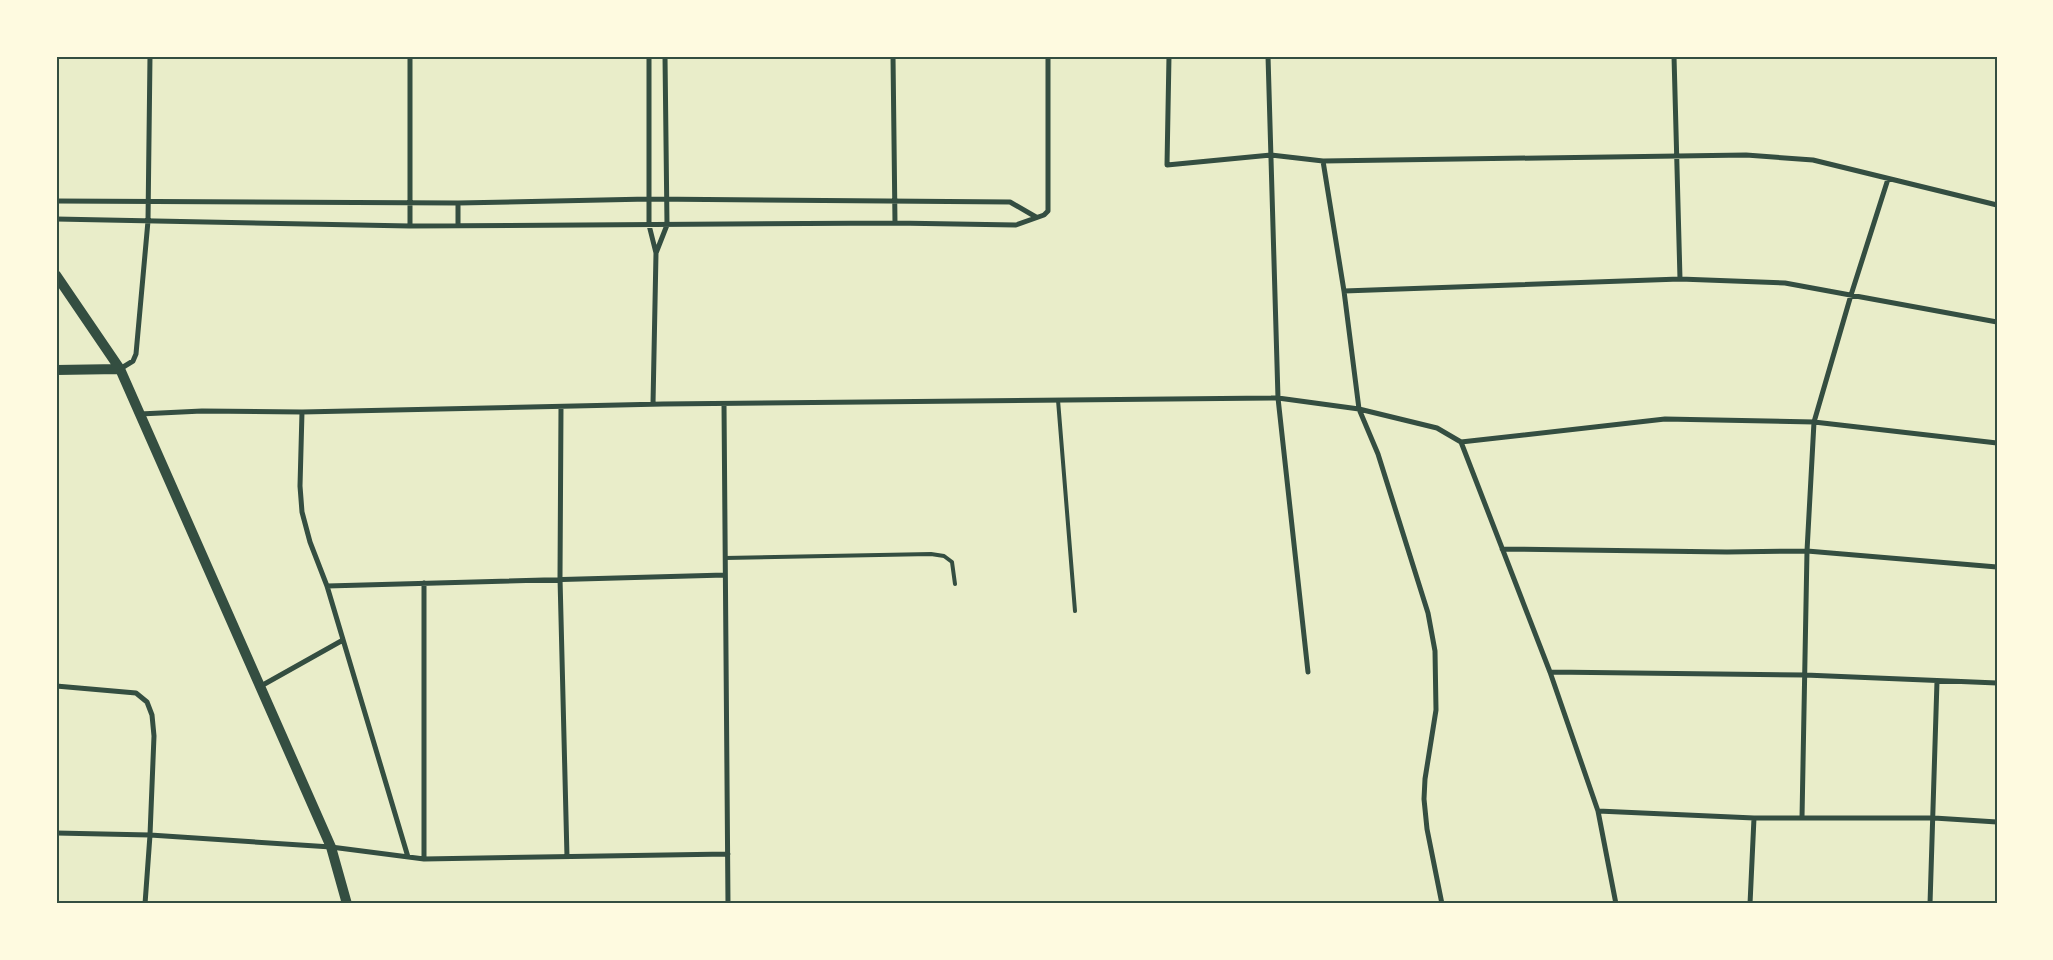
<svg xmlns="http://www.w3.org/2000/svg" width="2053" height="960" font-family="Signika,sans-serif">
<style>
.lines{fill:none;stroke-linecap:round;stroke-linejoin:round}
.service{stroke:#344e41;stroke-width:4}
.minor{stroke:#344e41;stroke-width:5}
.secondary{stroke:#344e41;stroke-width:10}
.neatline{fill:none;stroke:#344e41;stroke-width:2}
</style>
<rect width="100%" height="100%" fill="#e9edc9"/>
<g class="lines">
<path class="service" d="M1058,400l17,211
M725,558l206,-4 13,2 8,6 3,22"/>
<path class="minor" d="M410,56v170
M649,56v169l7,28 -3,151
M893,56l2,167
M1169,56l-2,109 104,-10 52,6 423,-6 67,5 184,45
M1268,56l10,342 30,274
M1674,56l6,223
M1323,161l21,130 15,118 19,45 50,159 7,38 1,59 -11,69 -1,20 3,30 15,75
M56,201l402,2 191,-4 361,3 26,15
M56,219l354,7 485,-3 121,2 28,-10 4,-4v-155
M458,225v-22
M656,253l11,-28 -2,-169
M1344,291l336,-12 105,4 212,39
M120,369l13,-8 3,-7 12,-133 2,-165
M724,404l4,500
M561,407l-1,171 7,279
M302,412l-2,74 2,26 8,30 17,44 81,271
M140,414l62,-3 100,1 361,-8 615,-6 81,11 78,19 24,14 204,-23 149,3 183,21
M1461,442l89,230 48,139 18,93
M1502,549l225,3 80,-1 190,16
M424,583v276
M327,586l398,-11
M1550,672l255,3 192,8
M56,686l80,7 11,9 5,13 2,21 -4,99 -5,69
M261,686l82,-46
M1598,811l156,7h180l63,4
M1802,818l5,-267 7,-129 37,-127 37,-116
M56,833l94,2 181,12 93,12 304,-5
M1750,904l4,-86
M1930,904l7,-223"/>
<path class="secondary" d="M56,275l64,94 211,478 16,57
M56,370l64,-1"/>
</g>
<rect width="2053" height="960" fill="none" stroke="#fefae0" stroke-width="115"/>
<rect x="58" y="58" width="1938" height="844" class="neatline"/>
</svg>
